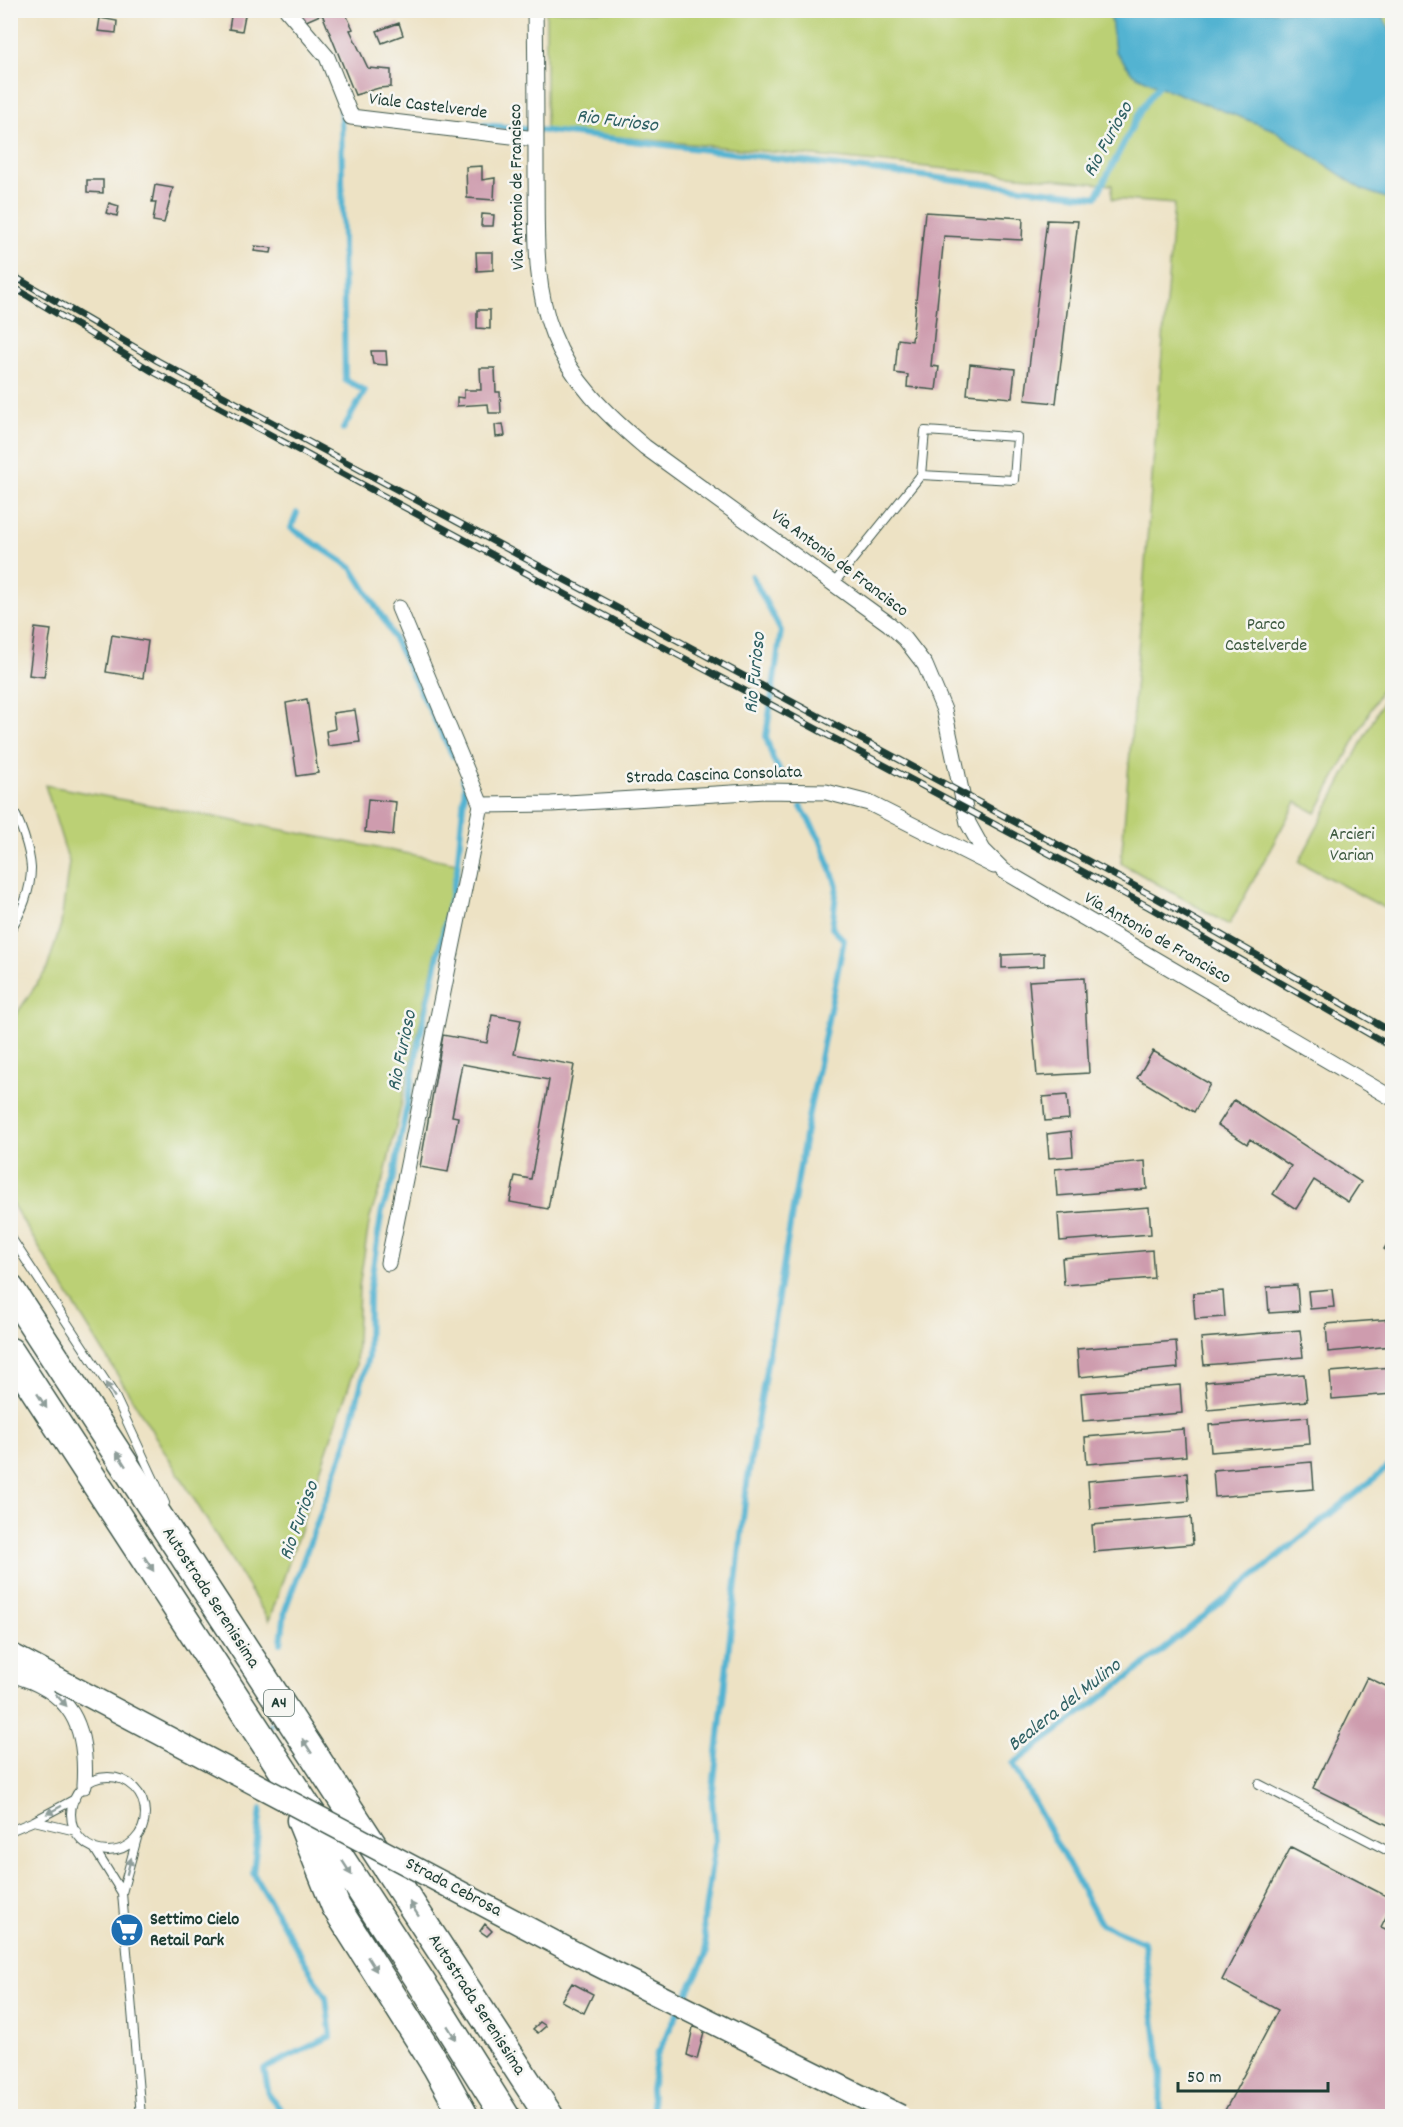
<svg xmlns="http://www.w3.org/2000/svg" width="1403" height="2127" font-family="Dekko,sans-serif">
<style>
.green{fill:#bbd074;stroke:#6d8654;stroke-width:1.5}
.water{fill:#52b3d1;stroke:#387882;stroke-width:1.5}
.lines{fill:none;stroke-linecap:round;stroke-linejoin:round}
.stream{stroke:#52b3d1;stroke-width:6}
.building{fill:#ce9cae}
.service-casing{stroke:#3e564a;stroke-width:10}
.minor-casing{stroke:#3e564a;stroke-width:17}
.secondary-casing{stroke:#3e564a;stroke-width:25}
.motorway-casing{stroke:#3e564a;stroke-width:31}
.service{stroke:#fff;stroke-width:8}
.minor{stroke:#fff;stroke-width:15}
.secondary{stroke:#fff;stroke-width:22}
.motorway{stroke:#fff;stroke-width:28}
.rail-casing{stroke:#1f3d34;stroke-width:7}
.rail{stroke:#f6f6f2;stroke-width:4.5;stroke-dasharray:14;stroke-linecap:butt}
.secondary-bridge-casing{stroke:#3e564a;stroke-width:25;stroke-linecap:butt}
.secondary-bridge{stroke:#fff;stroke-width:22}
.oneway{fill:#8f9e9a}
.labels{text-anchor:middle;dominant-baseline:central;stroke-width:5;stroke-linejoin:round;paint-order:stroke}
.shield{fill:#f6f6f2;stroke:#60746d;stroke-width:1.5}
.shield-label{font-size:16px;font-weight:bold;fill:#1f3d34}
.street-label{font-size:18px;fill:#1f3d34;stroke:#f6f6f2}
.park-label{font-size:18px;fill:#3e5a41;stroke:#f6f6f2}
.poi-label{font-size:18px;font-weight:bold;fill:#1f3d34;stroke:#f6f6f2;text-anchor:start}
.water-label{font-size:20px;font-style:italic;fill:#2e6063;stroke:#f6f6f2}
</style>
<rect width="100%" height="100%" fill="#f6f6f2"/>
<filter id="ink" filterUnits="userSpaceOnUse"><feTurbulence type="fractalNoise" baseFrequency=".0167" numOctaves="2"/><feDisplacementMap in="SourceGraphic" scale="12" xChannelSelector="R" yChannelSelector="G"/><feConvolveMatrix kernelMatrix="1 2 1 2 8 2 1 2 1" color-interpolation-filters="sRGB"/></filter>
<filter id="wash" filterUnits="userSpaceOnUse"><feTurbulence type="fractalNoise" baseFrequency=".008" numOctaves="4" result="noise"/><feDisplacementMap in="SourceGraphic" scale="24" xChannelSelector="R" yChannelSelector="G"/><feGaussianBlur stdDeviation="1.35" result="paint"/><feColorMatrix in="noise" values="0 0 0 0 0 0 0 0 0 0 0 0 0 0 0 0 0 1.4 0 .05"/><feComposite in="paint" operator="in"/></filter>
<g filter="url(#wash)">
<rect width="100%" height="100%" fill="#ede2c4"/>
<path class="green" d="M546,11h846v658l-76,144 -20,-11 -67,123 -108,-62 53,-659 -62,-5v-14l-566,-55z
M1392,684v228l-93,-50z
M45,785l412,78 -72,311 -15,43 -11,70 -3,78 -87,256 -258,-419v-180l36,-53 14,-45 8,-62z"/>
<path class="water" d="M1110,11h266l8,8 8,15v166l-29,-10 -89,-60 -116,-44 -25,-12 -18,-23z"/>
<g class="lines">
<path class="stream" d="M483,125l75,7 538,65 46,-89 16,-22
M343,429l22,-38 -20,-11 -4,-269h6
M297,513l-6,15 61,40 34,55 67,133
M752,576l29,55 -15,106 7,22 10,17
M281,1643l4,-33 61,-166 22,-87 1,-63 13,-84 11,-30 25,-134 39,-176 8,-85 -2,-6
M271,1725v-1
M261,1809l-8,64 73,125 5,38 -67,33 5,26 17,21
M654,2116l-3,-26 6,-35 50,-102 -4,-28 12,-82 -3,-44 35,-316 61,-365 36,-178 -12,-12 5,-42 -17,-47 -19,-32
M1160,2116l1,-44 -17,-130 -43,-18 -88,-160 117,-88 262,-212"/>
</g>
<g id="blocks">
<path class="building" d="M232,10h14l-4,21 -13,-2z
M299,10h45l9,19 -3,1 18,38 23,2v17l-12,1 -24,7 -33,-81 -18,8z
M100,18l17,3 -1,12 -18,-2z
M399,23l4,12 -21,8 -5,-12z
M482,166v14l13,-2 -1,22 -27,-2 -1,-31z
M87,180h16v13l-16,-1z
M155,185l18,3 -9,35 -11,-2 3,-19h-4z
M109,203l10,3 -2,10 -11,-3z
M925,212l98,6 -1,22 -78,-4 -13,130 8,1 -3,23 -29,-3 1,-12 -13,-2 3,-34 14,2z
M482,214l12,1 -1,11h-12z
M1047,220l31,1 -22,182 -31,-3z
M255,246l17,2 -1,5 -17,-2z
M476,252h17v18l-16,1z
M477,310h13v19l-13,-1z
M371,351h15l1,14 -14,-1z
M970,364l45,5 -3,29 -45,-4z
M480,368h15l1,24h4l1,21h-12l-1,-9 -31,2v-9l7,1v-8h17z
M503,424l2,12 -9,1 -1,-12z
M35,628l16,2 -7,47 -15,-2z
M112,635l36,6 -5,37 -37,-6z
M307,699l11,74 -21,3 -11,-73z
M355,710l5,32 -32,4 -2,-15 9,-2 -2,-16z
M368,799l28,3 -3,33 -28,-3z
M1044,953v13l-42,2v-13z
M1084,978l5,95 -52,3 -8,-95z
M492,1015l29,5 -7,34 60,11 -26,144 -38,-7 5,-26 16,3 18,-99 -87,-16 -10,52 6,1 -10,55 -28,-5 23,-132 44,8z
M1153,1051l57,33 -16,28 -57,-34z
M1067,1095l2,24 -24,2 -2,-24z
M1234,1100l127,82 -13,20 -34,-22 -18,29 -23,-15 18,-28 -41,-27 -3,5 -29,-19z
M1071,1131l2,25 -24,2 -2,-24z
M1145,1161l2,28 -90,7 -2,-27z
M1149,1207l2,27 -91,7 -2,-27z
M1392,1236v18l-8,-5z
M1152,1250l2,28 -90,7 -2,-27z
M1297,1285l2,26 -30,2 -2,-26z
M1332,1289l2,18 -24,2 -2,-18z
M1223,1291l2,26 -30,2 -2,-26z
M1392,1319v27l-64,6 -2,-28z
M1300,1330l3,27 -99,8 -3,-27z
M1176,1341l2,27 -99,9 -2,-28z
M1392,1367v27l-60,5 -2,-27z
M1304,1374l3,27 -99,9 -3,-28z
M1180,1385l2,28 -99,8 -2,-28z
M1308,1417l2,27 -99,8 -2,-27z
M1184,1429l2,27 -99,8 -2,-27z
M1312,1462l2,27 -99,8 -2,-27z
M1187,1473l2,28 -99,8 -2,-28z
M1191,1517l2,27 -99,8 -2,-27z
M1367,1677l25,12v138l-79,-39z
M1291,1847l101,52v6l-11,22 11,5v184h-170l56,-106 -56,-30z
M485,1924l7,7 -5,5 -7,-5z
M572,1983l21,11 -9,19 -23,-12z
M540,2022l6,4 -8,7 -5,-4z
M693,2027l12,2 -8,30 -10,-4z"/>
</g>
</g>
<g filter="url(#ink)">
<use href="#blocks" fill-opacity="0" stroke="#3e564a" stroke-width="1.5"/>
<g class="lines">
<g class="service-casing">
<path id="service" d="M834,583l87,-108 4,-44 92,6 -3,43 -93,-5
M10,805c10,14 20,46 21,63 0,21 -9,45 -21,62
M10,1236l104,158 51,109
M71 1814a37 37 0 1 1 74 0a37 37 0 1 1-74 0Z
M1259,1784l133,69
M34,1821l42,10
M10,1831l24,-10 41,-22
M137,1838l-15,55 19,223
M94,1848l28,45"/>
</g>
<g class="minor-casing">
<path id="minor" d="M287,10l40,47 24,60 185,22
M535,10c1,56 1,111 1,166 1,52 -3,108 17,158 18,47 54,81 92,113l244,177 16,15 20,26 19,45 24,113 15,27 21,21 388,227
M481,805l70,-1 214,-13 61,1 43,11 125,63
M388,1263l93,-458 -82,-197
M10,1674c62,16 78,52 74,112"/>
</g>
<g class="secondary-casing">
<path id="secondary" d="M10,1654l49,26"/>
</g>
<g class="motorway-casing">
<path id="motorway" d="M10,1289l539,827
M10,1352l409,627 86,137
M301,1820l35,87 101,160 27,49"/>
</g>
<use href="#service" class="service"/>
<use href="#minor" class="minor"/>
<use href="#secondary" class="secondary"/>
<use href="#motorway" class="motorway"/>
<g class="rail-casing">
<path id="rail" d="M10,274l148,87 995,535 239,136
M10,285l142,86 526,284 471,252 243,140"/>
</g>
<use href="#rail" class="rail"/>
<g class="secondary-bridge-casing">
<path id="secondary-bridge" d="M59,1680l531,281 310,155"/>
</g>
<use href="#secondary-bridge" class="secondary-bridge"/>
</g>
<defs><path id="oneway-solid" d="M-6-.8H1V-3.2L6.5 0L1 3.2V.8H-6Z" transform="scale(1.5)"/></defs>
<g class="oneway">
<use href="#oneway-solid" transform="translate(110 1390) rotate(-122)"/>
<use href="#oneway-solid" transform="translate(42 1401) rotate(57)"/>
<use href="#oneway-solid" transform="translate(121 1459) rotate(-123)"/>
<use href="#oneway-solid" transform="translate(149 1564) rotate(57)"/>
<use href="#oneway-solid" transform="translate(61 1700) rotate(47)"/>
<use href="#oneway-solid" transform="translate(307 1746) rotate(-123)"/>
<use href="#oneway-solid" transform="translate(54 1810) rotate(152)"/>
<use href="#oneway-solid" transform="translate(129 1866) rotate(-75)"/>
<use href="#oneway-solid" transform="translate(347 1868) rotate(57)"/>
<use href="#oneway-solid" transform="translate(414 1909) rotate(-123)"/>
<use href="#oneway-solid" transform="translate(372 1964) rotate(58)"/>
<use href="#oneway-solid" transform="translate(452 2033) rotate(58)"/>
</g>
</g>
<defs>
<g id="supermarket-disc" transform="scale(1.725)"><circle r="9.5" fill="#1f6fb2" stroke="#f6f6f2"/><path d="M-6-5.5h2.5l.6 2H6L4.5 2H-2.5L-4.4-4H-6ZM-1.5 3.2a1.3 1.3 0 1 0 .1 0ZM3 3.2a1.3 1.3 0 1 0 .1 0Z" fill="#fff"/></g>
</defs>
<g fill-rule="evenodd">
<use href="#supermarket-disc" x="127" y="1930"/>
</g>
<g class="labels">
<rect class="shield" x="264" y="1690" width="30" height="26" rx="4.5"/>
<g class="shield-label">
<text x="279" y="1703">A4</text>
</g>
<g class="street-label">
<text transform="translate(428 107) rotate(7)">Viale Castelverde</text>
<text transform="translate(518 187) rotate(-91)">Via Antonio de Francisco</text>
<text transform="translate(839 564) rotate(37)">Via Antonio de Francisco</text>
<text transform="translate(714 776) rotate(-2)">Strada Cascina Consolata</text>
<text transform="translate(1157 939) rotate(30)">Via Antonio de Francisco</text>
<text transform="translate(210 1598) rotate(57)">Autostrada Serenissima</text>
<text transform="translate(453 1888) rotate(28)">Strada Cebrosa</text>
<text transform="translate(476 2005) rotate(57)">Autostrada Serenissima</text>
</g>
<g class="park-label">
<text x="1266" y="625">Parco<tspan x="1266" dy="21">Castelverde</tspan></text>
<text x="1352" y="835">Arcieri<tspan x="1352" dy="21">Varian</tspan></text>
</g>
<g class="poi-label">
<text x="150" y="1920">Settimo Cielo<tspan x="150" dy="21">Retail Park</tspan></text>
</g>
<g class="water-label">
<text transform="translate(617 122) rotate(7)">Rio Furioso</text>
<text transform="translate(1109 140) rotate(-61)">Rio Furioso</text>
<text transform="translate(756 673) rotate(-84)">Rio Furioso</text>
<text transform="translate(403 1051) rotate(-78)">Rio Furioso</text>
<text transform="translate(300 1521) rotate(-70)">Rio Furioso</text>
<text transform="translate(1065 1706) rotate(-38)">Bealera del Mulino</text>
</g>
</g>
<rect width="1403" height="2127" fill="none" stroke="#f6f6f2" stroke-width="36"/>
<path d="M1178 2082v9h150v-9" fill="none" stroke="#1f3d34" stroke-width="3"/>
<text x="1187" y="2082" font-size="18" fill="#1f3d34" stroke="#f6f6f2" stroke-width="4.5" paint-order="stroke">50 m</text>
</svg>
